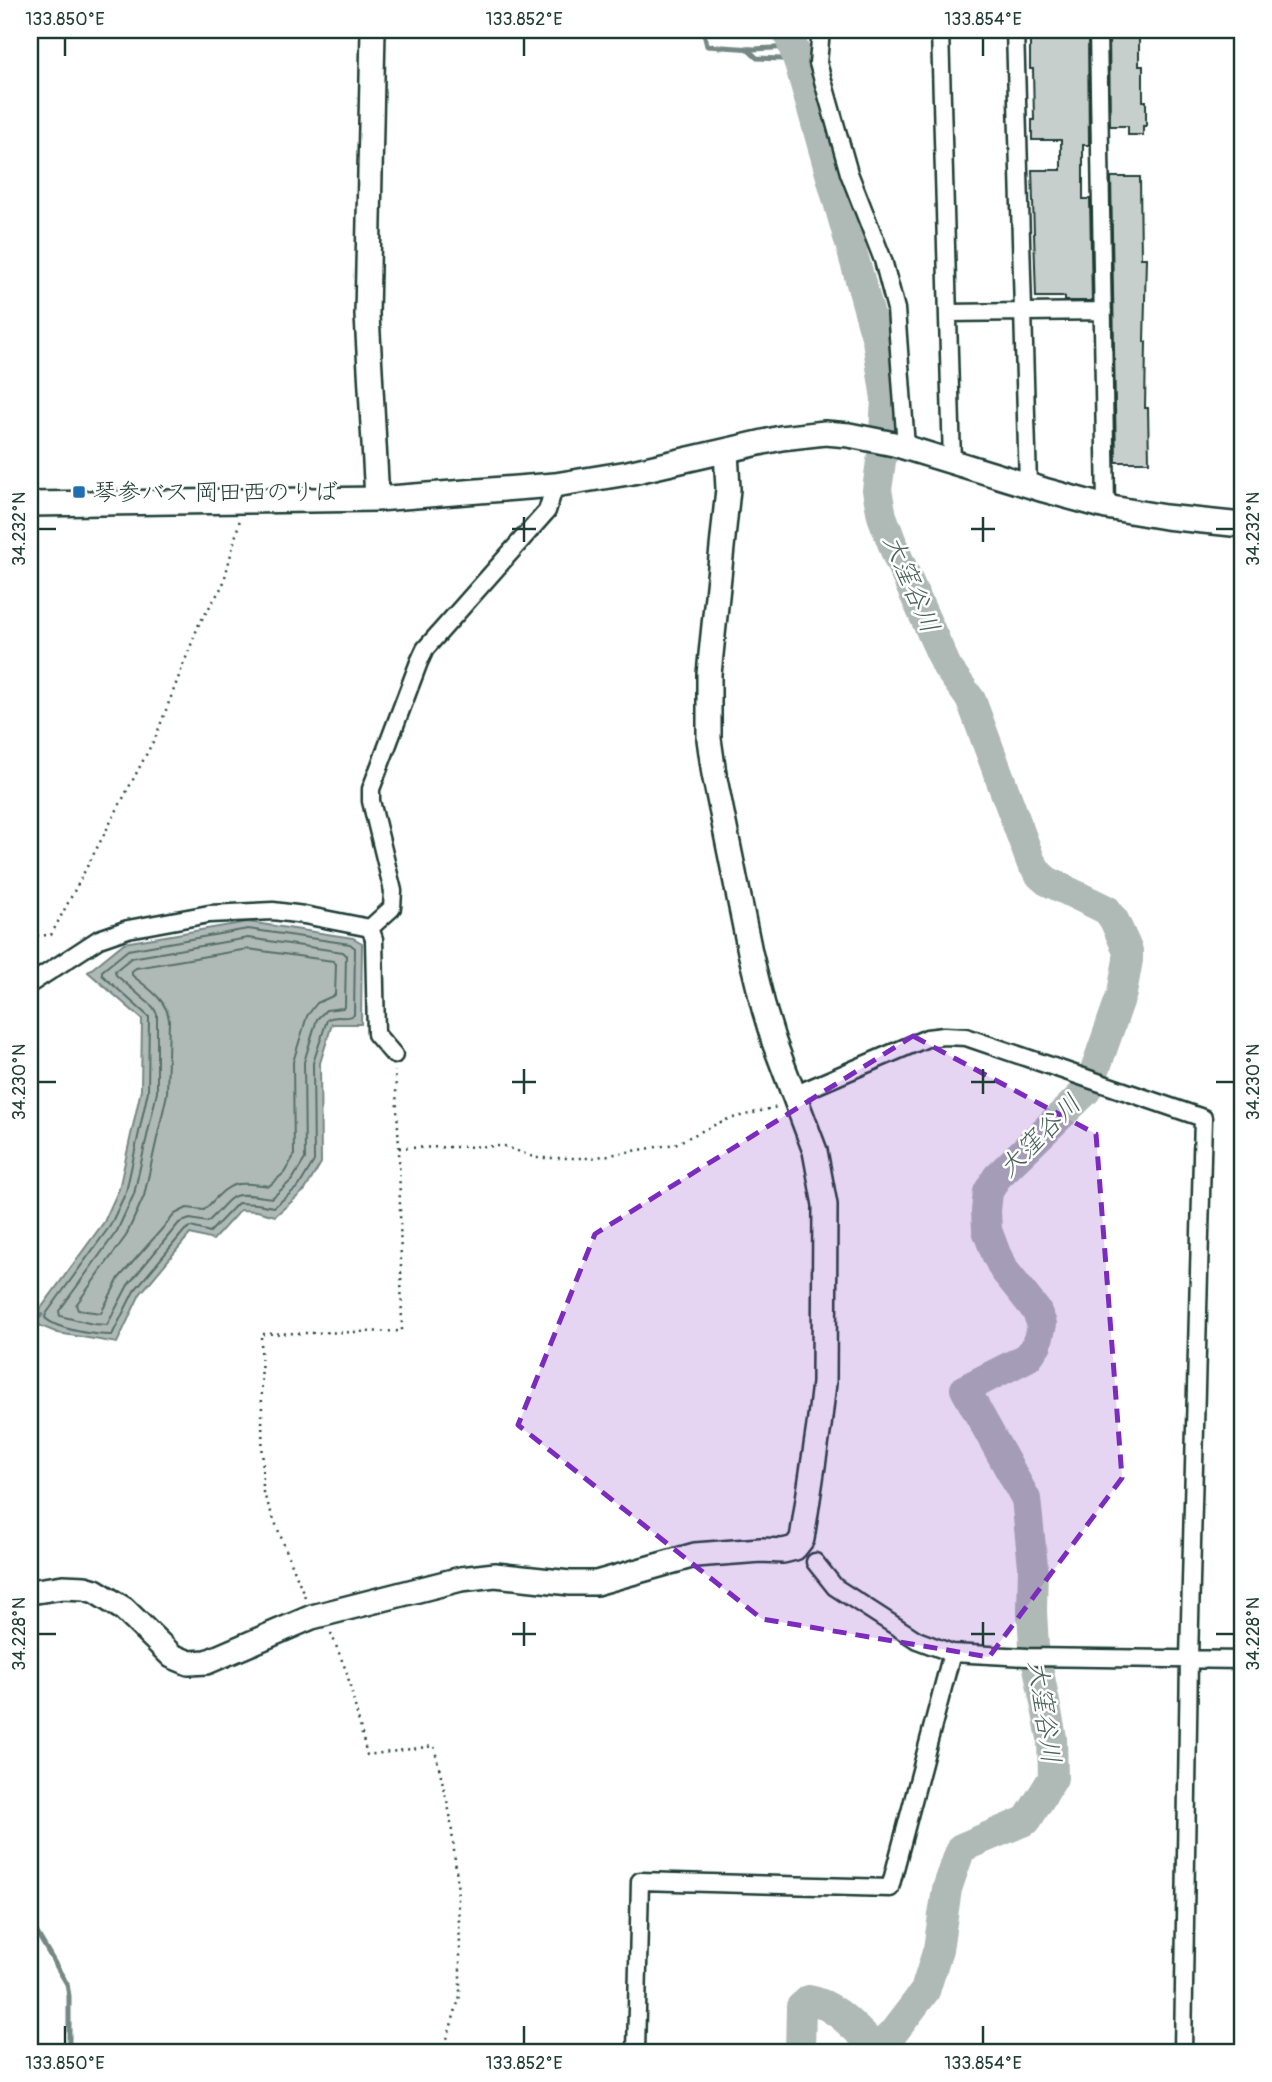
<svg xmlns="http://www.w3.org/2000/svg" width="1272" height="2082" font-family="Pangolin,'Klee One',sans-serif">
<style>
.water{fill:#afbab7;stroke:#758883;stroke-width:2}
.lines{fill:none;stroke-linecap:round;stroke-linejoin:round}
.shore{stroke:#596f68;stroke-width:2}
.stream{stroke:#758883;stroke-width:5}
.river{stroke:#afbab7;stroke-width:30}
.building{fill:#c7cfcc;stroke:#1f3d34;stroke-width:2}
.street-casing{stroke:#1f3d34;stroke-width:21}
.secondary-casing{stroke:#1f3d34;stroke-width:28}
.path{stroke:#1f3d34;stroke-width:2.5;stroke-dasharray:2 5;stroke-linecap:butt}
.street{stroke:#fff;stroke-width:16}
.secondary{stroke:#fff;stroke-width:23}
.marked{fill:#7b2cbf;fill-opacity:0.2;stroke:#7b2cbf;stroke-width:5;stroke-dasharray:14 9;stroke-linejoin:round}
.ticks{fill:none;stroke:#1f3d34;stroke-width:2.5}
.poi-dot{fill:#1f6fb2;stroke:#fff;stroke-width:2.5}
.labels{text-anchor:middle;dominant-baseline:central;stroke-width:5;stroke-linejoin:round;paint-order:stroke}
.poi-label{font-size:24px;fill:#1f3d34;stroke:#fff;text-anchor:start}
.water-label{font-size:26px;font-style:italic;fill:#4a625b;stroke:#fff}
.neatline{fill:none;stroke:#1f3d34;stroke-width:2.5}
.ticks-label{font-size:18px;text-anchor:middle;fill:#1f3d34}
</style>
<rect width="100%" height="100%" fill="#fff"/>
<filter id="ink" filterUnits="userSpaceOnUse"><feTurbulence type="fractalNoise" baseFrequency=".0143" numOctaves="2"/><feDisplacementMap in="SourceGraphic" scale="14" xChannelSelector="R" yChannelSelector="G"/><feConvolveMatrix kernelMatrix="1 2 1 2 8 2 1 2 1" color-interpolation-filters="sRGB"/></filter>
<g filter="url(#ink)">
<path class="water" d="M779,30h26v9h-25z
M248,922l105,16 9,5 -1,81h-29l-12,39 1,100 -16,27 -30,26 -18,-5 -17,-1 -27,30 -23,-6 -50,60 -23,49 -59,-10 -22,-9 3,-13 65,-89 15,-33 22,-99 1,-71 -54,-47 36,-29z"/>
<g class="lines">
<path class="shore" d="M248,929l102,15 5,4 -1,67c-8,5 -19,-1 -27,5l-14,43 1,98 -15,25 -25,21 -17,-3 -19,-1 -28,29 -19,-5 -6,3 -51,61 -22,44c-18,0 -54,-5 -67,-17l1,-4 64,-88 16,-34 22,-101 1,-74 -47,-42v-4l26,-21z
M248,938l95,14 3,3 -1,51 -2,2 -17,2 -9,9 -13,43 1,97 -13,21 -20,18c-44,-6 -34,-7 -64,24l-18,-3 -11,4 -51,62 -21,40 -14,-1 -33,-8 -1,-5 58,-80 17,-37 23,-102v-78l-4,-7 -37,-32 -1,-4 16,-13z
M248,949l85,12 3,3 -1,31 -18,8 -10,13 -14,46 1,94 -10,17 -15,13c-40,-5 -37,-4 -65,24l-17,-2 -12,6 -56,64 -18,35 -23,-3 -2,-5 50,-69 18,-40 23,-102 2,-74c-2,-21 -22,-32 -37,-45v-4l4,-3z"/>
<path class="stream" d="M703,30l4,16 47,3 39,-2
M746,48l11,10 25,1 11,-12
M30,1325l11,-10
M30,1717l2,8 -2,38
M30,1921l37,63 2,12v56"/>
<path class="river" d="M787,30l12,33 78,277 9,59 -3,48 -6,43 5,26 15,40 50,111 24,33 60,162 9,13 7,6 60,29 7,10 14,31v9l-6,33 -27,77 -9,21 -89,86 -9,15 -2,19 1,19 9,24 8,16 32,40 6,14 -5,20 -9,13 -63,32 61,110 7,67 -1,45 2,36 18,91 1,40 -26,42 -66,28 -14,41 -9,60 -13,42 -32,42 -16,16c-19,-17 -41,-45 -68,-49l-8,7 -1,45"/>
</g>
<path class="building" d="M1030,30h58l1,115h-6v54h7l2,102h-27v-4h-29l-4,-127h29v-30h-29v-20h2l-1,-51h-3z
M1109,33h30v33h4v35h3v25h-3v9h-15v-9h-18z
M1111,177h29l1,81h5l-2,84h2l-1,66h3l1,54h-33z"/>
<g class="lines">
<g class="street-casing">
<path id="street" d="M821,30l-3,33 31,110 34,87 13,49 10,138
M940,30l12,432
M1015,30l13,455
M1098,30l8,477
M948,313l155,-2
M370,928l22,-20 1,-17 -22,-90v-12l48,-127 6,-13 122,-138 8,-26
M370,928l4,11 2,95 18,21
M30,984l69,-45 29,-10 81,-15 64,-3 31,4 66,13
M794,1095l133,-57 17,-2 22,1 237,81 -14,541 -6,393
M815,1562l20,25 82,53 35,13 76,4 214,3
M636,2052l4,-171 250,7 62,-235"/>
</g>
<g class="secondary-casing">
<path id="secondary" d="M373,30l-6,285 10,184
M30,504l347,-5 178,-14 73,-12 153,-35 44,-5 24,2 45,9 150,46 62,17 59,10 77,8
M30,1592l33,-5 22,1 10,3 29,18 48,47 17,7 18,-1 105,-45 149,-38 34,-4 75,8h26l99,-28 66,-5 22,1 12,-3 7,-9 17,-113 5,-43 1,-178 -10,-54 -41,-109 -10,-33 -14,-57 -36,-178 -5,-35v-65l19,-185 -2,-38"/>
</g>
<path class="path" d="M30,936l21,-1 105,-199 43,-112 24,-39 17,-66
M399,1148l105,-2 32,12h55l84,-14 50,-24 52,-13
M305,1597l-42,-105 -2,-158 141,-3 -3,-183 -4,-77
M331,1633l16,40 20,82 67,-9 16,68 7,64 3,67v51l-17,56"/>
<use href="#street" class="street"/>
<use href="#secondary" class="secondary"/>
</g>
</g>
<path class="marked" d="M913,1036l183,98 26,344 -133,179 -227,-38 -244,-194 77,-191z"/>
<path class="ticks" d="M65,38v18M524,38v18M983,38v18M524,517v25M983,517v25M38,529h18M512,529h24M971,529h24M1216,529h18M524,1069v25M983,1069v25M38,1082h18M512,1082h24M971,1082h24M1216,1082h18M524,1622v24M983,1622v24M38,1634h18M512,1634h24M971,1634h24M1216,1634h18M65,2026v18M524,2026v18M983,2026v18"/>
<rect class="poi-dot" x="72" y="485" width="14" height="14" rx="3.5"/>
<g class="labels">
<g class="poi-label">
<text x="93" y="492">琴参バス 岡田西のりば</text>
</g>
<g class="water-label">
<text transform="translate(911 584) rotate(67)">大窪谷川</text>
<text transform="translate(1040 1136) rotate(-45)">大窪谷川</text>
<text transform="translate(1044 1712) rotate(82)">大窪谷川</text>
</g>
</g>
<rect width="1272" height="2082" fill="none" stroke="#fff" stroke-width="77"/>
<rect x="38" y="38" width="1196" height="2006" class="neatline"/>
<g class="ticks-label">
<text x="65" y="25">133.850°E</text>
<text x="524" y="25">133.852°E</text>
<text x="983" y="25">133.854°E</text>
<text transform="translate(19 529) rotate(-90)" y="6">34.232°N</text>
<text transform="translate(1253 529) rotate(-90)" y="6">34.232°N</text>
<text transform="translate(19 1082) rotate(-90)" y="6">34.230°N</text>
<text transform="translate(1253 1082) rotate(-90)" y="6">34.230°N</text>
<text transform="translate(19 1634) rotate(-90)" y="6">34.228°N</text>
<text transform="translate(1253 1634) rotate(-90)" y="6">34.228°N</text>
<text x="65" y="2069">133.850°E</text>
<text x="524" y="2069">133.852°E</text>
<text x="983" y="2069">133.854°E</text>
</g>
</svg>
